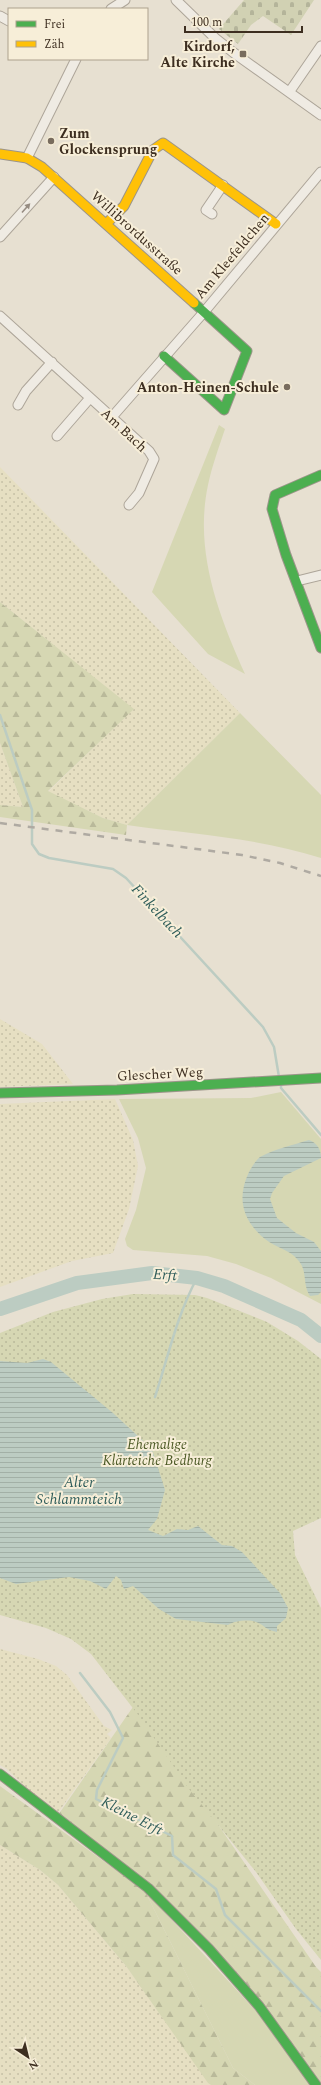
<svg xmlns="http://www.w3.org/2000/svg" width="321" height="2085" font-family="Spectral,serif">
<style>
.farmland{fill:url(#farmland-dots)}
.grass{fill:#d6d7b3}
.forest{fill:url(#forest-firs)}
.cemetery{fill:url(#cemetery-stones)}
.park{fill:url(#park-dots)}
.water{fill:url(#water-rules)}
.lines{fill:none;stroke-linecap:round;stroke-linejoin:round}
.stream{stroke:#bcccc2;stroke-width:2.5}
.river{stroke:#bcccc2;stroke-width:14}
.street-casing{stroke:#ada599;stroke-width:11}
.fast-casing{stroke:#9c958a;stroke-width:11}
.slow-casing{stroke:#9c958a;stroke-width:11}
.street{stroke:#efebe3;stroke-width:9}
.fast{stroke:#4caf50;stroke-width:9}
.slow{stroke:#ffc107;stroke-width:9}
.rail{stroke:#afaaa2;stroke-width:2.5;stroke-dasharray:7 7;stroke-linecap:butt}
.oneway{fill:#968c82}
.poi-dot{fill:#786c5e;stroke:#f7eed8;stroke-width:1.5}
.labels{text-anchor:middle;dominant-baseline:central;stroke-width:4;stroke-linejoin:round;paint-order:stroke}
.poi-label{font-size:14px;font-weight:bold;fill:#3d2e20;stroke:#f7eed8;text-anchor:end}
.street-label{font-size:14px;fill:#3d2e20;stroke:#f7eed8}
.park-label{font-size:14px;font-style:italic;fill:#4d5a26;stroke:#f7eed8}
.water-label{font-size:15px;font-style:italic;fill:#2f5d5a;stroke:#f7eed8}
</style>
<defs>
<pattern id="farmland-dots" width="8" height="8" patternUnits="userSpaceOnUse"><rect width="8" height="8" fill="#e6dfc2"/><path d="M2 2h.1M6 6h.1" fill="none" stroke="#c6c0a6" stroke-width="1.8" stroke-linecap="round"/></pattern>
<pattern id="forest-firs" width="22" height="20" patternUnits="userSpaceOnUse"><rect width="22" height="20" fill="#d6d7b3"/><path d="M5 1l3.5 6h-7zM16 11l3.5 6h-7z" fill="#b9b99a"/></pattern>
<pattern id="cemetery-stones" width="16" height="16" patternUnits="userSpaceOnUse"><rect width="16" height="16" fill="#d1d1b3"/><path d="M2 7V4a2 2 0 0 1 4 0v3zM10 15v-3a2 2 0 0 1 4 0v3z" fill="#b4b49a"/></pattern>
<pattern id="park-dots" width="8" height="8" patternUnits="userSpaceOnUse"><rect width="8" height="8" fill="#d6d7b3"/><path d="M2 2h.1M6 6h.1" fill="none" stroke="#b9b99a" stroke-width="1.8" stroke-linecap="round"/></pattern>
<pattern id="water-rules" width="6" height="5" patternUnits="userSpaceOnUse"><rect width="6" height="5" fill="#bcccc2"/><path d="M0 2.5h6" fill="none" stroke="#a2b0a6"/></pattern>
</defs>
<rect width="100%" height="100%" fill="#e7e0d1"/>
<path class="farmland" d="M0,467l240,246 -113,112 -24,-7 -55,-26 85,-83 -133,-107z
M0,743l23,64 -23,-2z
M0,1019l42,25 31,40 -73,3z
M115,1099l18,41 5,26 -9,43 -16,44 -41,8 -72,26v-183z
M0,1649l38,10 18,7 11,9 37,51 8,4 -5,4 4,4 -56,79 -48,-48 -7,-4z
M0,1845l40,25 18,15 68,81 85,119h-211z"/>
<path class="grass" d="M219,425l6,4c-6,18 -13,37 -17,56 -14,66 10,129 37,189l-37,-20 -56,-62z
M240,713l81,82v63c-62,-20 -130,-24 -194,-33z
M281,1092l40,47v165l-50,-26 -35,-14 -29,-8 -74,-6 -6,-4 -2,-7 11,-29 10,-42 -8,-30 -19,-39 132,-1z
M145,1891l111,120 54,74h-55l-22,-17z"/>
<path class="forest" d="M0,602l134,107 -86,82 55,27 24,7 -1,10 -126,-18v-12l23,2 -23,-64z
M135,1704l181,263 5,5v112l-110,-138 -155,-128z
M0,1786l145,105 88,177 22,17h-44l-3,-2 -82,-117 -68,-81 -18,-15 -40,-25z"/>
<path class="cemetery" d="M244,0h70l-23,35 -28,-19 -12,9 -13,19 -19,-15z"/>
<path class="park" d="M133,1294l62,1 12,3 60,24 31,19 23,18v159l-28,13 2,24 26,53v352l-25,-31 -40,-57 -67,-83 -50,-73 -48,-62 -20,-15 -25,-11 -46,-13v-282l53,-21 49,-13z"/>
<path class="water" d="M309,1140c8,3 12,9 12,18l-37,18 -12,17 -2,6 7,19 19,15 18,9 7,9v41l-3,3 -8,1c-8,-12 -2,-25 -12,-36 -9,-11 -22,-12 -33,-21 -22,-18 -29,-40 -16,-67 3,-5 6,-11 11,-15 14,-8 33,-12 49,-17z
M43,1359l8,3 62,51 39,36 13,41 -8,29 -9,11 15,6 14,-7 11,1 10,-4 24,19 10,1 10,6 38,41 8,15 -2,10 -9,8v6c-12,-2 -12,-7 -21,-10 -8,-3 -22,-1 -28,3l-52,-6 -17,-10 -26,-23 -9,3 -3,-9 -5,-4 -10,13 -16,-8 -21,-4 -53,7 -16,-6v-217l27,2z"/>
<g class="lines">
<path class="stream" d="M0,715l32,95v34l7,10 10,4 64,11 13,9 137,149 11,20 5,30
M281,1084v4l40,47
M155,1397c13,-40 22,-82 42,-119
M80,1673l30,39 13,26 -26,52 -1,9 76,37 1,19 43,34 9,26 96,96"/>
<path class="river" d="M0,1309l77,-26 75,-10 45,5 27,8 77,34 20,16"/>
<g class="street-casing">
<path id="street" d="M176,0l39,38 19,15 87,62
M111,9l14,-9
M0,16l9,5
M290,91l31,-45
M27,158l49,-99
M212,214l-6,-4 17,-25
M0,237l54,-60
M0,316l149,135 5,8 -15,34 -10,12
M18,405l8,-14 26,-29
M112,417l92,-105 117,-140
M57,436l33,-38
M297,581l24,-6"/>
</g>
<g class="fast-casing">
<path id="fast" d="M164,356l60,54 23,-59 -53,-48
M321,475l-46,20 -3,14 14,46 35,93
M0,1093l117,-3 204,-12
M0,1774l148,114 61,61 50,57 57,79"/>
</g>
<g class="slow-casing">
<path id="slow" d="M0,154l27,4 15,9 152,136
M106,224l18,-18 29,-56 10,-7 113,81"/>
</g>
<use href="#street" class="street"/>
<use href="#fast" class="fast"/>
<use href="#slow" class="slow"/>
<path class="rail" d="M0,823l242,32 38,8 41,13"/>
</g>
<defs><path id="oneway-solid" d="M-6-.8H1V-3.2L6.5 0L1 3.2V.8H-6Z"/></defs>
<use class="oneway" href="#oneway-solid" transform="translate(26 208) rotate(-48)"/>
<g class="poi-dot">
<rect x="239" y="50" width="8" height="8" rx="2"/>
<circle cx="51" cy="141" r="4"/>
<circle cx="287" cy="387" r="4"/>
</g>
<g class="labels">
<g class="poi-label">
<text x="235" y="46">Kirdorf,<tspan x="235" dy="16">Alte Kirche</tspan></text>
<text x="59" y="133" text-anchor="start">Zum<tspan x="59" dy="16">Glockensprung</tspan></text>
<text x="279" y="387">Anton-Heinen-Schule</text>
</g>
<g class="street-label">
<text transform="translate(137 233) rotate(42)">Willibrordusstraße</text>
<text transform="translate(232 256) rotate(-50)">Am Kleefeldchen</text>
<text transform="translate(124 430) rotate(43)">Am Bach</text>
<text transform="translate(160 1074) rotate(-3)">Glescher Weg</text>
</g>
<g class="park-label">
<text x="157" y="1444">Ehemalige<tspan x="157" dy="16">Klärteiche Bedburg</tspan></text>
</g>
<g class="water-label">
<text transform="translate(157 911) rotate(47)">Finkelbach</text>
<text transform="translate(165 1275) rotate(3)">Erft</text>
<text x="79" y="1482">Alter<tspan x="79" dy="17">Schlammteich</tspan></text>
<text transform="translate(132 1816) rotate(27)">Kleine Erft</text>
</g>
</g>
<rect x="8" y="8" width="140" height="52" fill="#f7eed8" stroke="#ada18e"/>
<rect x="16" y="21" width="20" height="6" fill="#4caf50" stroke="#ada18e"/>
<text x="44" y="28" font-size="12" fill="#3d2e20">Frei</text>
<rect x="16" y="41" width="20" height="6" fill="#ffc107" stroke="#ada18e"/>
<text x="44" y="48" font-size="12" fill="#3d2e20">Zäh</text>
<g transform="translate(28 2057) rotate(145)" stroke="#f7eed8" stroke-width="3" paint-order="stroke">
<path d="M0-3L7 15L0 10L-7 15Z" fill="#3d2e20"/>
<text y="-6" font-size="11" font-weight="bold" text-anchor="middle" fill="#3d2e20">N</text>
</g>
<path d="M185 26v6h117v-6" fill="none" stroke="#3d2e20" stroke-width="2"/>
<text x="191" y="26" font-size="12" fill="#3d2e20" stroke="#f7eed8" stroke-width="3" paint-order="stroke">100 m</text>
</svg>
